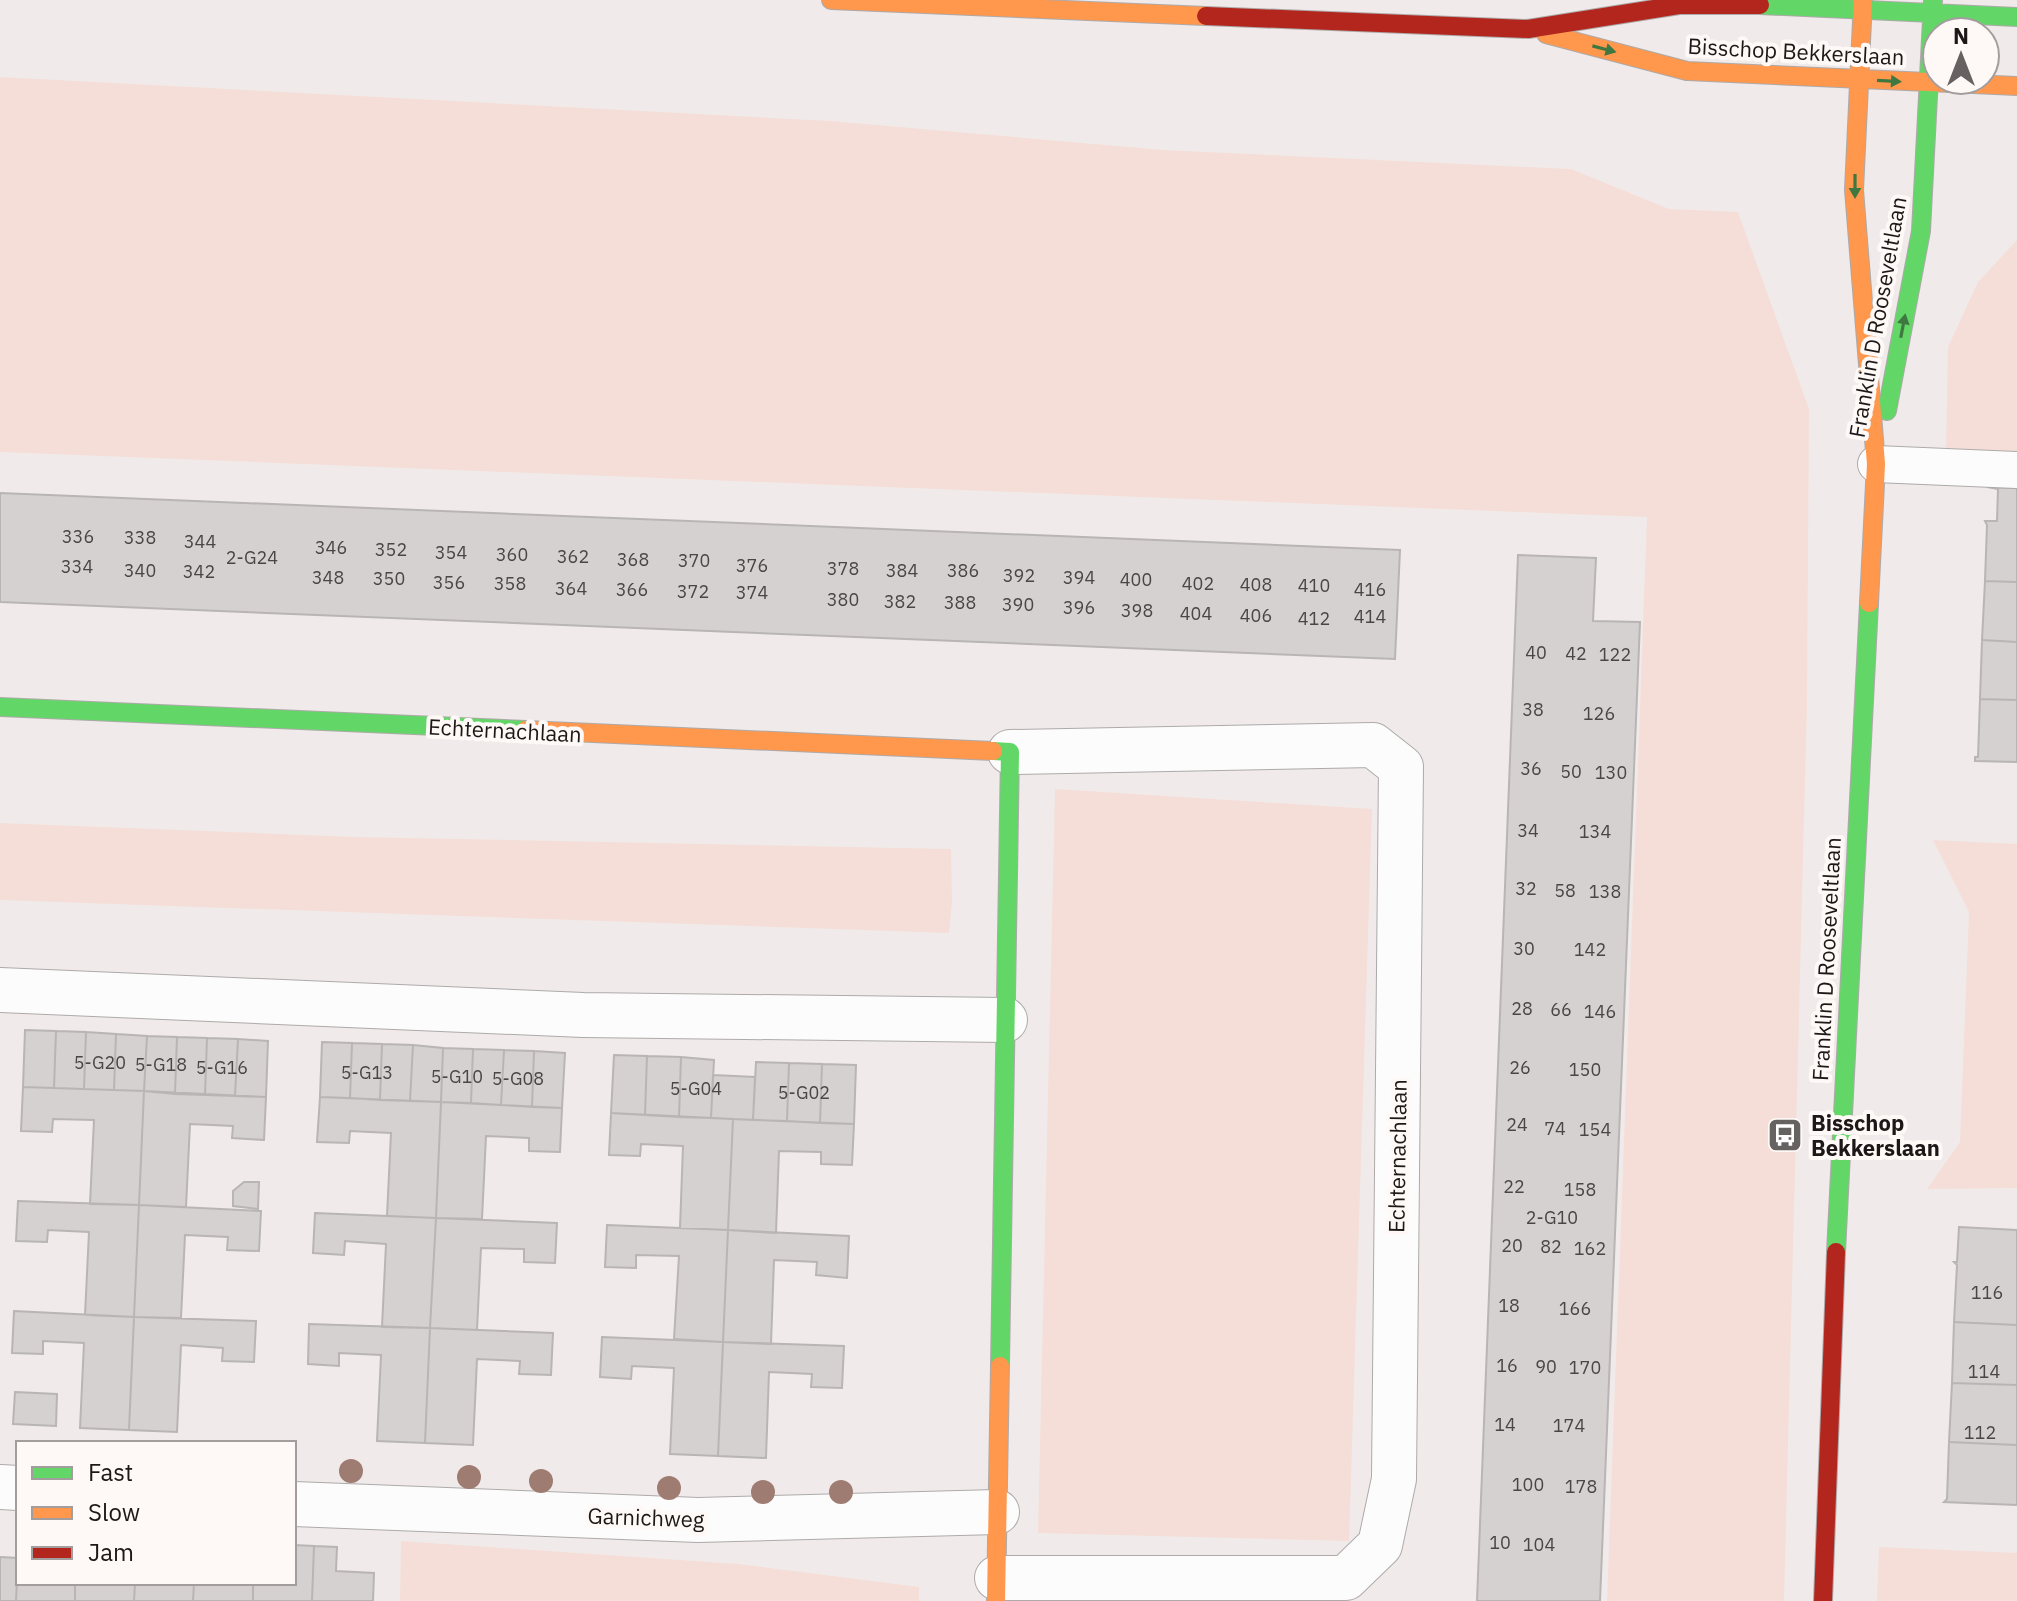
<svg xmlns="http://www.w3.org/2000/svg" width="2017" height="1601" font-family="'IBM Plex Sans',sans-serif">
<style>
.green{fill:#f5ded7}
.building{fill:#d5d1d0;stroke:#b8b5b4;stroke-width:2}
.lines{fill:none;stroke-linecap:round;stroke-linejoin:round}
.lane-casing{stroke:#adaaa9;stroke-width:38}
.street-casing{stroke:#adaaa9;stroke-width:46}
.fast-casing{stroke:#adaaa9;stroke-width:20}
.slow-casing{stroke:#adaaa9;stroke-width:20}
.jam-casing{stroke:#adaaa9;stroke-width:20}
.lane{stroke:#fdfcfc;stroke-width:36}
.street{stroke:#fdfcfc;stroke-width:44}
.fast{stroke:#63d668;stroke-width:18}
.slow{stroke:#ff974d;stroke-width:18}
.jam{stroke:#b3261e;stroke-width:18}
.tree{fill:#9e7c72}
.oneway{fill:#3f7740}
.labels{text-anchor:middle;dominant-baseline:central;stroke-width:8;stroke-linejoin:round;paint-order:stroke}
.number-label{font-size:18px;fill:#4a4645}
.street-label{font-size:22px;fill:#1b1817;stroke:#fef8f6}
.poi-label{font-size:22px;font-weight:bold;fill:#1b1817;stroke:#fef8f6;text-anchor:start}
</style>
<rect width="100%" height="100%" fill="#f0ebea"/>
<path class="green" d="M0,77l830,44 333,29 408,19 98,40 69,3 71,197 -2,293 -23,899h-177l40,-1084 -1647,-65z
M2017,240v212l-71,-4 2,-101 30,-65z
M1055,789l317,20 -23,732 -311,-8z
M0,823l355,14 596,12 1,52 -3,32 -949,-33z
M1933,840l84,4v344l-90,1 33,-47 9,-230z
M401,1541l337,23 181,23v14h-519z
M1879,1547l138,6v48h-140z"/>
<path class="building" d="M1987,487l30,1v94l-32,-1 2,-56 -2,-4h12l1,-32z
M0,493l1400,57 -5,109 -1395,-57z
M1518,555l78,3 -3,63 47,1 -40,979h-123z
M1985,581l32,1v60l-35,-2z
M1982,640l35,2v58l-37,-1z
M1980,699l37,1v62l-42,-1v-4h3z
M25,1030l31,1 -2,57 -31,-1z
M56,1031l30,1 -2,57 -30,-1z
M86,1032l30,2 -2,56 -30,-1z
M116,1034l31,2 -3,55 -30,-1z
M147,1036l30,1 -2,57 -31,-3z
M177,1037l30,1 -2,57 -30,-1z
M207,1038l31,1 -3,57 -30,-1z
M238,1039l30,2 -2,56 -31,-1z
M322,1042l30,1 -2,55 -30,-1z
M352,1043l30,1 -2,56 -30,-2z
M382,1044l31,1 -3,56 -30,-1z
M413,1045l30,3 -2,54 -31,-1z
M443,1048l30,1 -2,54 -30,-1z
M473,1049l31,1 -3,55 -30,-2z
M504,1050l30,1 -2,56 -31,-2z
M534,1051l31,2 -3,55 -30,-1z
M614,1055l33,1 -2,59 -34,-2z
M647,1056l34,1 -2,60 -34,-2z
M681,1057l33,3 -3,58 -32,-1z
M756,1062l33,1 -2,58 -34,-1z
M789,1063l33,1 -2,59 -33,-2z
M822,1064l34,1 -2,59 -34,-1z
M713,1075l42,2 -2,43 -42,-2z
M23,1087l121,4 -5,114 -49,-1 4,-84 -41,-1 -1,13 -31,-1z
M144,1091l122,6 -2,43 -32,-2 1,-12 -43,-2 -4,83 -47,-2z
M320,1097l121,5 -5,116 -49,-2 4,-83 -41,-2 -1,12 -32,-1z
M441,1102l121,6 -2,44 -31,-1v-13l-43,-2 -4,83 -46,-1z
M611,1113l122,6 -5,111 -48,-2 3,-82 -42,-2 -1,12 -31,-1z
M733,1119l121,5 -2,41 -31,-1v-12l-42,-1 -3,82 -48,-3z
M244,1182h15l-1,27 -25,-3v-15z
M18,1201l121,4 -5,112 -49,-2 4,-83 -41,-2 -1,12 -31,-1z
M139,1205l122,6 -2,40 -32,-1 1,-13 -43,-2 -4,83 -47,-1z
M315,1213l121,5 -6,110 -48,-1 4,-83 -41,-3 -1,14 -31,-2z
M436,1218l121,5 -2,40 -31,-1v-13l-43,-1 -4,82 -47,-2z
M607,1225l121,5 -5,112 -49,-3 5,-83 -43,-1v13l-31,-1z
M1959,1227l58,3v95l-63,-3 3,-57 -3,-3h3z
M728,1230l121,6 -2,42 -31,-3 1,-13 -43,-2 -3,84 -48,-2z
M14,1311l120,6 -5,113 -49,-2 4,-85 -41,-2v13l-31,-1z
M134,1317l122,4 -2,41 -32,-1 1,-13 -42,-3 -4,87 -48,-2z
M1954,1322l63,3v60l-65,-2z
M309,1324l121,4 -5,115 -48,-2 4,-86 -42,-2v13l-31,-2z
M430,1328l123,5 -2,42 -32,-1 1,-13 -43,-2 -4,86 -48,-2z
M602,1337l121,5 -5,114 -48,-2 4,-86 -42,-2 -1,13 -31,-2z
M723,1342l121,4 -2,42 -31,-1 1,-13 -43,-2 -3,86 -48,-2z
M1952,1383l65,2v60l-68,-3z
M15,1392l42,2 -1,32 -43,-2z
M1949,1442l68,3v60l-73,-3 3,-3z
M294,1545l20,1 -2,55h-59v-18h41z
M314,1546l23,1 -1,24 38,2 -1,28h-61z
M0,1557l18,1 -2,43h-16z
M18,1558v25h57v18h-59z
M75,1583h60l-1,18h-59z
M135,1583h59l-1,18h-59z
M194,1583h59v18h-60z"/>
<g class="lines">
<g class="lane-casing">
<path id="lane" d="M1876,464l141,6"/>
</g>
<g class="street-casing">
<path id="street" d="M0,990l583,25 422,5
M0,1487l18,1
M294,1504l404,16 299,-8
M997,1578h349l34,-33 14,-66 7,-712 -28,-22 -363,7"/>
</g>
<g class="fast-casing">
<path id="fast" d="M1760,5l257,12
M1887,411l34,-180 12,-231
M0,707l526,23
M993,751l17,1 -10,614
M1836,1252l33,-649"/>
</g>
<g class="slow-casing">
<path id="slow" d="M831,0l375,16
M1863,0l-9,190 22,274 -7,139
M1546,34l141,37 330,15
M526,730l467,21
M996,1601l4,-235"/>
</g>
<g class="jam-casing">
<path id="jam" d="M1206,16l322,13 151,-24h81
M1823,1601l13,-349"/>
</g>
<use href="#lane" class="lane"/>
<use href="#street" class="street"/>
<use href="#fast" class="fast"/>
<use href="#slow" class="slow"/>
<use href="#jam" class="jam"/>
</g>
<g class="tree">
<circle cx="351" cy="1471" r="12"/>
<circle cx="469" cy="1477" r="12"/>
<circle cx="541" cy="1481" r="12"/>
<circle cx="669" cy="1488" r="12"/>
<circle cx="763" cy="1492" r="12"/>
<circle cx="841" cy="1492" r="12"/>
</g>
<defs><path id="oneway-solid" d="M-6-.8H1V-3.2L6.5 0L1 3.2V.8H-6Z" transform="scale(2)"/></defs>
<g class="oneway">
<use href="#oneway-solid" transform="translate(1604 49) rotate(15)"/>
<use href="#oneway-solid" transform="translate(1889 81) rotate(3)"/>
<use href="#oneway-solid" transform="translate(1855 186) rotate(90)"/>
<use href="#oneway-solid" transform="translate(1903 326) rotate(-79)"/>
</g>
<defs>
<g id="bus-square" transform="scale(1.8)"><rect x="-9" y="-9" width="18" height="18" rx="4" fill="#666261" stroke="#fef8f6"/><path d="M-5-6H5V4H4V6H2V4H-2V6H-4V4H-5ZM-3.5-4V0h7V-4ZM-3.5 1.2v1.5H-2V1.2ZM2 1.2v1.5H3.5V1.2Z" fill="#fff"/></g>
</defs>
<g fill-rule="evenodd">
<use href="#bus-square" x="1785" y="1135"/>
</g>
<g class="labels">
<g class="number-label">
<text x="78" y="536">336</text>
<text x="140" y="537">338</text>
<text x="200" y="541">344</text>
<text x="331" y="547">346</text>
<text x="391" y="549">352</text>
<text x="451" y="552">354</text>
<text x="512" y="554">360</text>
<text x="573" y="556">362</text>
<text x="252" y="557">2-G24</text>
<text x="633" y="559">368</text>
<text x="694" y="560">370</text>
<text x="752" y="565">376</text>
<text x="77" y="566">334</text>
<text x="843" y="568">378</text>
<text x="140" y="570">340</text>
<text x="902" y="570">384</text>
<text x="963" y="570">386</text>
<text x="199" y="571">342</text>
<text x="1019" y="575">392</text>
<text x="328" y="577">348</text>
<text x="1079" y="577">394</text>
<text x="389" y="578">350</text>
<text x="1136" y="579">400</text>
<text x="449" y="582">356</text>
<text x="510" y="583">358</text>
<text x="1198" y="583">402</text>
<text x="1256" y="584">408</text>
<text x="1314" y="585">410</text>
<text x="571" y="588">364</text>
<text x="632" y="589">366</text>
<text x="1370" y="589">416</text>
<text x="693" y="591">372</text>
<text x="752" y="592">374</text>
<text x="843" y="599">380</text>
<text x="900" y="601">382</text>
<text x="960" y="602">388</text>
<text x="1018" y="604">390</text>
<text x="1079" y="607">396</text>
<text x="1137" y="610">398</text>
<text x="1196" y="613">404</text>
<text x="1256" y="615">406</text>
<text x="1370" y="616">414</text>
<text x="1314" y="618">412</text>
<text x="1536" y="652">40</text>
<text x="1576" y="653">42</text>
<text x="1615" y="654">122</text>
<text x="1533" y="709">38</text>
<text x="1599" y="713">126</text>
<text x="1531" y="768">36</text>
<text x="1571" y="771">50</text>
<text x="1611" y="772">130</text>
<text x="1528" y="830">34</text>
<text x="1595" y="831">134</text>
<text x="1526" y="888">32</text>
<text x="1565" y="890">58</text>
<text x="1605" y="891">138</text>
<text x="1524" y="948">30</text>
<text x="1590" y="949">142</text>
<text x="1522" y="1008">28</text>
<text x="1561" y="1009">66</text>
<text x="1600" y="1011">146</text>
<text x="100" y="1062">5-G20</text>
<text x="161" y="1064">5-G18</text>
<text x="222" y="1067">5-G16</text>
<text x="1520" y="1067">26</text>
<text x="1585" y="1069">150</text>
<text x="367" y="1072">5-G13</text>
<text x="457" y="1076">5-G10</text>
<text x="518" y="1078">5-G08</text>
<text x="696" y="1088">5-G04</text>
<text x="804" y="1092">5-G02</text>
<text x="1517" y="1124">24</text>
<text x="1555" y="1128">74</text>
<text x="1595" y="1129">154</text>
<text x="1514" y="1186">22</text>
<text x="1580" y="1189">158</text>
<text x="1552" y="1217">2-G10</text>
<text x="1512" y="1245">20</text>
<text x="1551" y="1246">82</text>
<text x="1590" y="1248">162</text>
<text x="1987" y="1292">116</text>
<text x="1509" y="1305">18</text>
<text x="1575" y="1308">166</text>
<text x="1507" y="1365">16</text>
<text x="1546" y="1366">90</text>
<text x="1585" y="1367">170</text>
<text x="1984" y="1371">114</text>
<text x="1505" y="1424">14</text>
<text x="1569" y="1425">174</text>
<text x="1980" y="1432">112</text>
<text x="1528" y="1484">100</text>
<text x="1581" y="1486">178</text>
<text x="1500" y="1542">10</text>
<text x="1539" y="1544">104</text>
</g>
<g class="street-label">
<text transform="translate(1796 51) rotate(3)">Bisschop Bekkerslaan</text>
<text transform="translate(1877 317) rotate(-80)">Franklin D Rooseveltlaan</text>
<text transform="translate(505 730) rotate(3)">Echternachlaan</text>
<text transform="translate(1826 959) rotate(-87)">Franklin D Rooseveltlaan</text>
<text transform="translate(1397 1156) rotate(-89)">Echternachlaan</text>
<text transform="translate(646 1517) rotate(2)">Garnichweg</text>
</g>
<g class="poi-label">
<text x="1811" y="1122">Bisschop<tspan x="1811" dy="25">Bekkerslaan</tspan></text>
</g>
</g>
<rect x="16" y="1441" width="280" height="144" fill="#fef8f6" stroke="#a39e9d" stroke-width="2"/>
<rect x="32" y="1467" width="40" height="12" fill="#63d668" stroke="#a39e9d" stroke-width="2"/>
<text x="88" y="1481" font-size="24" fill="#1b1817">Fast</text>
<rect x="32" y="1507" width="40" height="12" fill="#ff974d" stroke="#a39e9d" stroke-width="2"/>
<text x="88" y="1521" font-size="24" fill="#1b1817">Slow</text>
<rect x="32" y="1547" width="40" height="12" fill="#b3261e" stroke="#a39e9d" stroke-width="2"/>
<text x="88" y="1561" font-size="24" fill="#1b1817">Jam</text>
<g transform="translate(1961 56)"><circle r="38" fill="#fef8f6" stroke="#a39e9d" stroke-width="2"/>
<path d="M0-6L14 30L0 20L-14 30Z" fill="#666261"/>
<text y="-12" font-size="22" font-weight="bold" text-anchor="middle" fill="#1b1817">N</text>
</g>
</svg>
